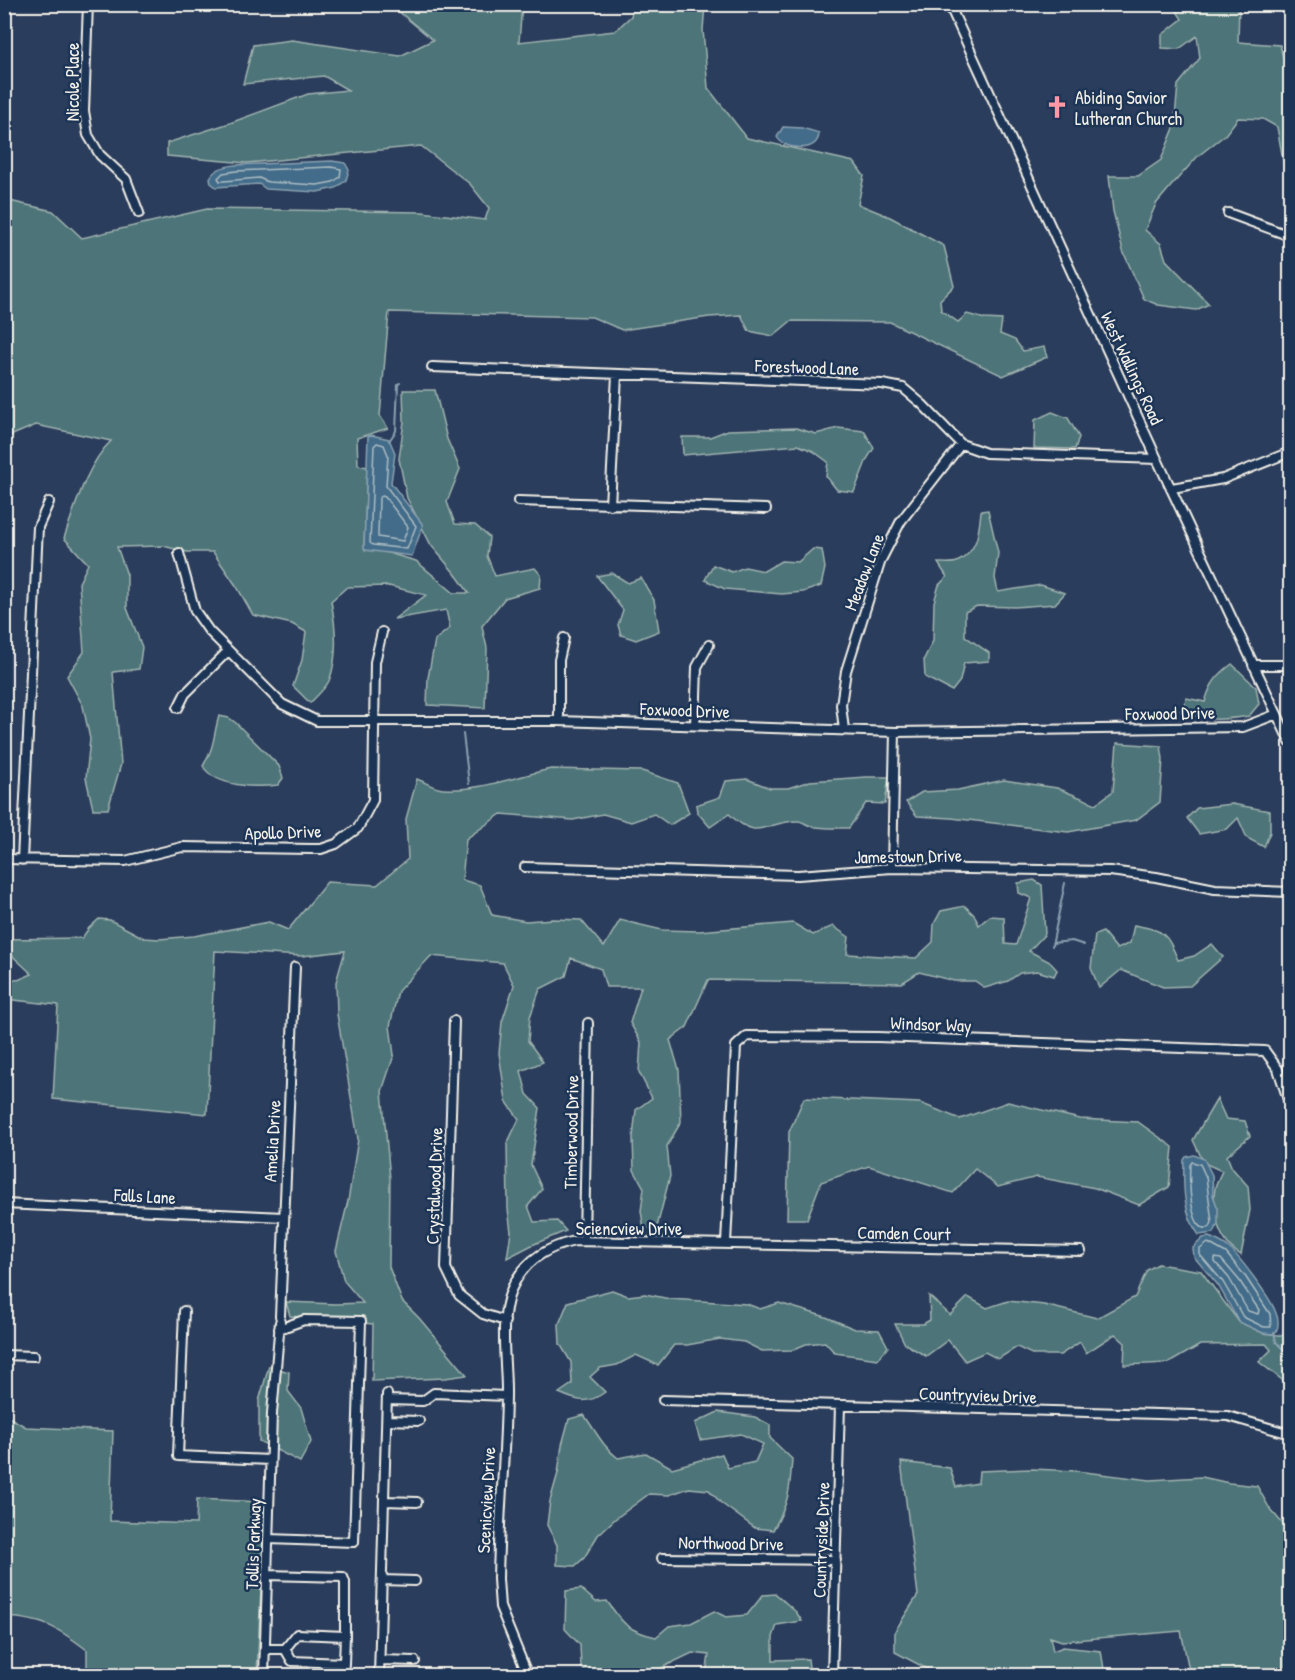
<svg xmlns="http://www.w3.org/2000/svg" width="1295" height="1680" font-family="'Patrick Hand',sans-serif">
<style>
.green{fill:#4d7579;stroke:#a0b3b0;stroke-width:1.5}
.water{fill:#436c8a;stroke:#8aa1b0;stroke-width:1.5}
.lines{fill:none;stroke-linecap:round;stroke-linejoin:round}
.shore{stroke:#adbcc2;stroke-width:1.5}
.stream{stroke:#8aa1b0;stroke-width:2}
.minor-casing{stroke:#f4f1e8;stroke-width:12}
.minor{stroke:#1d3557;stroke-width:8}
.labels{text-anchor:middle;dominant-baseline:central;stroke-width:5;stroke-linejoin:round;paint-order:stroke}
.street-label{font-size:18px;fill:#f4f1e8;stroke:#1d3557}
.poi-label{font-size:18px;fill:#f4f1e8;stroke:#1d3557;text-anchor:start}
</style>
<rect width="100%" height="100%" fill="#2b3d5c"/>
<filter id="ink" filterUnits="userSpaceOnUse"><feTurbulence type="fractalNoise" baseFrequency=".0167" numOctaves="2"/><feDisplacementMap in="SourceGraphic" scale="12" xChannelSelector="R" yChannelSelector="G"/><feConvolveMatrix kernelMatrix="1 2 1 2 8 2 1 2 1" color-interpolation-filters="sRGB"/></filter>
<g filter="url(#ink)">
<path class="green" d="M382,5h140l-3,37 96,-11 16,-15 3,-11h71l-2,25 5,58 39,50 107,24 10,14 -6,28 32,13 54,29 10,40 -14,14 1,10 17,12 9,-8 18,5 17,1 -2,14 15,6 8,11 21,-4 3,10 -44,19 -113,-54 -99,-1 -18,15 -24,-5 -8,-16 -32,2 -87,13 -30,-13 -203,-5 -9,104 8,12 -31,10 1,27 9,2 -3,79 52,15 38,32h15l-12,-17 -26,-31 -24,-47 -8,-39 5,-38 -1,-31h32l12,49 13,30 -13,33 8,22 20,1 14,12 -2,19 8,20 40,-8 6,7 -1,13 -35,10 -23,28 5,22 -2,60 -58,-3 1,-27 7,-38 15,-12 -4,-18 -52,9 32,-24 -37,-9 -42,1 -16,14c5,26 8,55 -2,80 -4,8 -13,16 -19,22l-17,-17 9,-26 4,-28 -14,-8 -39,-9 -16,-28 -24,-35h-26l-24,-6 -46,1 10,28v33l15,39 -3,22 -26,3 8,92 -13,45h-15l-7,-31 4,-39 -7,-33 -16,-30 17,-24 -5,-69 9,-19 -24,-26c11,-31 23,-74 47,-97l-75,-16 -31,13v-238l48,11 29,27 125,-29 215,3 63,8 4,-12 -19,-24 -49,-38 -174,17 -80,-7v-13l63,-20 78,-29 40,-4 -24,-14 -81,8 10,-39 39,-5 108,16 33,-16 -35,-29z
M1173,5h66l-1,37 42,3 10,40v85l-6,-5 -7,-38 -14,-8 -25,-1 -13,17 -27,21 -26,29 -16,19 -11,26 16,14 5,16 43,44 -13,6 -38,-5 -14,-6 -21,-48 -10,-40 -4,-35h29l23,-16 13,-32 4,-43 22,-27 -3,-22 -18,13 -17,-1v-13l20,-16z
M1052,412l16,6 11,19 -4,12 -41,-1 1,-28z
M796,428l20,6 22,-6 26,3 10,17 -7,11 -13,33 -17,-2 -11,-14 2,-14 -15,-11 -15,-6 -115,10 -1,-18h28l18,-7z
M988,510l10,43 -3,25 3,14 43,-7 24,8 -10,11 -40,3 -38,-1 -12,6v24l24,17v8l-25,2 -4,18 -8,10 -27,-14 -1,-18 9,-18 1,-39 5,-17 8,-8 -9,-14c6,0 14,1 19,-1 21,-10 22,-31 24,-51z
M813,549l9,1 3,18 -4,18 -18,6 -21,2 -57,-5 -20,-9 8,-15 19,7 13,-5 19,4 17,-10 17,1z
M612,573l16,10 13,-5 13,22 5,31 -23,9 -15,-5 -3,-10 5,-15 -26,-34z
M1232,664l24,23 3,17 -10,12c-27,4 -43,6 -69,-5l7,-13 18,4c5,-18 12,-27 27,-38z
M219,716l10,2 7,5 43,43 4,12 -5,7c-22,3 -63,2 -75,-19 12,-19 10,-30 16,-50z
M1117,743l44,3 2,13 -3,43 -24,18 -68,12 -117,-14 -34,-2 -11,-14 16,-10 36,-2 46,-10 53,8 39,16 17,-13z
M551,769l91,2 36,12 11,30 -19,12 -16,-11 -23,8 -28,-8 -30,6 -72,-6 -35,25 -4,41 18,5 12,30 34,6 27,-2 28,1 23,27 16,-27 42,10 37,1 94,-8 20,12 20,-9 16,11 -2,17 69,4 17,-16 1,-18 7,-13 24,-5 9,9 5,10 11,-9 14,1 1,27 11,1 15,-47 -12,-5 -1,-10 16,-3 8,5 3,49 -16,17 21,11 7,8 -3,6 -17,-5 -17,2 -12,8 -23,7 -10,-7h-21l-35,-9 -17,11 -194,-3 -21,47 -17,13 9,30 2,52 -14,24 3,30 -13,51 -13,2 -3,-18 3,-23 -10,-18 -1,-33 3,-27 16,-12 -13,-26 2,-30 -11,-19 11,-36h-35l-5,-18 -30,-11 -5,18 -26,13 -10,28 -2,24 15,21 -22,9 6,23 13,14 -9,57 11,24 -14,17 6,16 23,-1 9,10 -34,14 -25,13 4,-26 -3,-23 -1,-65 12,-25 -13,-18 -7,-48 3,-31 12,-37 -11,-22 -72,-7 -33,35 -8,35 4,29 -12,36 8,88 -1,88 13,34 17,17 48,57 -22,3 -73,3 1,-57 -83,-8 -4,-14 50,2 27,-1 -19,-22 -8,-30 12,-50 10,-62 -21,-125 -1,-32 9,-31 -43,5 -87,-5 -8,163 -154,-15 5,-94 -53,-6v-21l13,2 14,-6 -27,-25 1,-10 76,-1 7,-10 10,-9 11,1 34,18 15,1 35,-3 75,-14 19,8 39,-48 50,3 31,-26 -2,-40 11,-40c8,3 18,10 26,10 34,3 74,-13 108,-20z
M866,777h23l-4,27 -19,-1 -17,25c-12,0 -26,1 -38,-2 -5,-1 -8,-5 -13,-5 -33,0 -39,22 -69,-7l-19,13 -13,-15 -1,-7 24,-8 6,-16 21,-2 23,9h18l22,-7z
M1232,804l38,7v21l-6,15 -17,-9 -9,-20 -11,11 -28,5 -12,-16 10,-10z
M1134,925c31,6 32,7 44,35l16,-4 18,-12 11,13 -33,29 -27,1 -42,-17 -22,18 -8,-20 4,-33 8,-3 14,17 13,-6z
M804,1098l116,5 40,16 48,-17 72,17 58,3 35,25 -4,40 -30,18 -44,-17 -58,-11 -39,10 -23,-18 -22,24 -84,-27 -48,16 -14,37h-20l2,-87z
M1217,1099l9,20 19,2 5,15 -23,20 5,12 16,18 2,24 -9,45c-22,-12 -30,-43 -26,-67 1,-6 5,-12 7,-17l-18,-8 -11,-23z
M1158,1264l43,7 38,51 24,11 23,3 4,-4v54l-31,-24 12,-12 -5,-6 -66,1 -31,18 -45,2 1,-22 -10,-9 -29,19 -6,-11 -20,13h-26l-17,-8 -19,12 -13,-7 -20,9 -17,-21 -22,16 -21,-12 -10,-20h28l7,-4 -1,-24 21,19 18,-18 19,11 21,-7 36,4 53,13 38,-21 12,-27z
M612,1290l16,6 17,-2 25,5 77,5 13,5 19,-6 47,14 29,12 24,1 9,17 -10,12 -43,-6 -10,-11 -19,2 -14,6 -30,1 -18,-9 -24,-3 -33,6h-13l-16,20 -22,-10 -19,10 -17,3 -10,9 15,15c-17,13 -28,9 -46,1l13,-9 -1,-22 -11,-18 -1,-20 9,-22z
M269,1366l20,6 -1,19 13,17 10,34 -11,20 -41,-21v-40z
M718,1412l37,5 15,8v13l22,21c-2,31 -3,44 -19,71l-18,-2 -34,-25 -12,-13 -20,-2 -20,7 -20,-1 -34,25 -17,16 -14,23 -9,8 -18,-1v-20l-10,-20 3,-24 8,-28 4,-28 7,-26 15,-4c11,15 19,32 34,43l28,-5 26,15 50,-14 6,14 27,-6 8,-18 -22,-10 -41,6 -5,-17z
M5,1415l21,12 87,4 -3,90 86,3 1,-25 68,3 -8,173h-170v-25c-30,-23 -44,-31 -82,-33z
M901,1462l49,6 6,19 22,-4 1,-12 53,-2 44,2 74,9 52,-3 27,6 28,3 13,23 20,23v143h-100l-9,-44 -119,10 -12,-4 3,14 10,-4 38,4 4,24h-171l1,-2 -40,-21v-21l23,-36z
M581,1589l15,13 11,-1c16,23 21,30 49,36l13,-11 22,-3 23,-12 12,6 21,-2 16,-20 13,-1 20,18 6,9 -25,4 -4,12v23l35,-1 2,16h-104l3,-20 -17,-2 -33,16 5,6h-75l-8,-8 -1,-22 -15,-16 1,-38z"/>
<path class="water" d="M783,127l19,1 17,5c0,21 -35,17 -42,4z
M332,161l13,2 4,7 -3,10 -10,8 -19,4 -51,-3 -7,-5 -43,3 -5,-4 -1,-5c5,-10 14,-11 25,-13z
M371,435l18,4 6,14 -4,30 32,42 -11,31 -47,-6 -1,-2 4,-112z
M1194,1155l10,4 8,16 1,20 5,14v14l-4,10 -15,2c-16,-21 -16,-49 -15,-75l2,-3z
M1209,1237c7,3 15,6 20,11 11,9 43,52 47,65 3,7 3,16 -2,21l-11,-1 -24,-11 -21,-37 -24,-28 -1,-9 10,-10z"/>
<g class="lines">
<path class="shore" d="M331,167l10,2 -1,8 -7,5 -16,3 -49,-3 -9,-4 -35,3h-4l-2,-3 5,-5 13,-2z
M377,443l7,2 4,10 -2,31 30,40 -9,23 -34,-4 -3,-2 4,-97z
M382,496l3,1 23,30 -5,14 -25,-4 1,-39z
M1192,1162l8,2 6,13 6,45 -2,5c-21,10 -21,-50 -20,-62z
M1208,1243l18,10 19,23 25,38 1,13h-7l-21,-10 -20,-35 -23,-27v-6z
M1215,1258l6,1 18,21 20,30 -1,4 -10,-3 -19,-33 -14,-16z"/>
<path class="stream" d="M389,441l7,-10 2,-47 2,-1
M463,734l6,50
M1052,943l20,-2 12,4
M1052,946l13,-63
M1274,1332l2,10 14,14"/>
<g class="minor-casing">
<path id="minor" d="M88,4l-4,107 4,24 12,20 26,24 13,34
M949,4l208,455 133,283
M1228,213l62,23
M432,367l450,17 21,4 19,16 39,40 25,9 171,6
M1172,488l51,-9 67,-27
M518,501l248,8
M610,505l7,-130
M179,553l16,58 14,20 73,73 35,17h242l336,11 348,-5 34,-13
M1253,665h37
M178,708l7,-14 43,-43
M559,721v-61l5,-22
M695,725l2,-58 12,-22
M844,730l-3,-25 5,-34 35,-111 20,-39 60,-77
M4,859l121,2 57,-14 129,2h10l15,-5 22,-16 15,-28 2,-138 7,-30
M22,860l16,-333 11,-25
M525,867l273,8 94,-7 218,3 46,6 59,12 75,3
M892,868l3,-136
M454,1021l-8,247 13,27 24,19 22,7
M4,1204l279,13
M584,1241l4,-218
M726,1243l10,-197 11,-10 131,1 387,14 13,18 12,37
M184,1311l-6,145 92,4
M280,1316l15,-349
M4,1355l30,1
M387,1400l36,1 11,-8 72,3
M663,1400l565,16 62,18
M387,1420l32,1
M384,1501l33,1
M268,1539l86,3 7,-221 -57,-1 -25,9
M662,1558l174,2
M267,1575l76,2 2,5v54
M382,1580l33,1
M265,1649h20l7,12 52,2 1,-27 -48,-2 -12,15
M380,1660l35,1
M264,1676l8,-263 8,-91
M343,1676l1,-13
M379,1676l8,-282
M528,1676l-28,-69 -2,-28c1,-61 7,-122 8,-182 1,-38 -10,-83 10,-117 13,-22 35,-34 59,-39l506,10
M832,1676l8,-270"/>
</g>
<use href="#minor" class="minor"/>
</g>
</g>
<defs>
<g id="church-bare" transform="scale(1.8)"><path d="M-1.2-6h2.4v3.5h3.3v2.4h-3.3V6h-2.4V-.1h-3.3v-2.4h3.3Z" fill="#ff9aa2" stroke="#1d3557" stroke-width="2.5" paint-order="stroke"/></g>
</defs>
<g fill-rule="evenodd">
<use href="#church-bare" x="1057" y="107"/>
</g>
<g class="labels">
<g class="street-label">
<text transform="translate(72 82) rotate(-90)">Nicole Place</text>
<text transform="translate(807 367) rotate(2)">Forestwood Lane</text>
<text transform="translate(1132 368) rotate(65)">West Wallings Road</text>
<text transform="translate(864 572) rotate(-69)">Meadow Lane</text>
<text transform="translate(685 710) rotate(2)">Foxwood Drive</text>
<text transform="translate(1170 713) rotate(-1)">Foxwood Drive</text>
<text transform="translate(283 832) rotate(-2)">Apollo Drive</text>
<text transform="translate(908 856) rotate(-1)">Jamestown Drive</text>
<text transform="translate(931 1024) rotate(2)">Windsor Way</text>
<text transform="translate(571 1132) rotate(-89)">Timberwood Drive</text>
<text transform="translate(272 1141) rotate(-87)">Amelia Drive</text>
<text transform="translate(434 1186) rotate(-88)">Crystalwood Drive</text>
<text transform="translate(145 1196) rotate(3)">Falls Lane</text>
<text x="629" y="1228">Sciencview Drive</text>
<text transform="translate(904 1233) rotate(1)">Camden Court</text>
<text transform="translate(978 1395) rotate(2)">Countryview Drive</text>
<text transform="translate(486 1500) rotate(-87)">Scenicview Drive</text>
<text transform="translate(821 1540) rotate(-88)">Countryside Drive</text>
<text transform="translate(731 1543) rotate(1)">Northwood Drive</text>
<text transform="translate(253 1544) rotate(-88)">Tollis Parkway</text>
</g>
<g class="poi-label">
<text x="1075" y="97">Abiding Savior<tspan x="1075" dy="21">Lutheran Church</tspan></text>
</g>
</g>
<rect width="1295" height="1680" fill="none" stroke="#1d3557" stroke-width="24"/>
<rect x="12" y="12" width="1271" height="1656" fill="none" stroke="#f4f1e8" stroke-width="2" filter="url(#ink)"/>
</svg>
